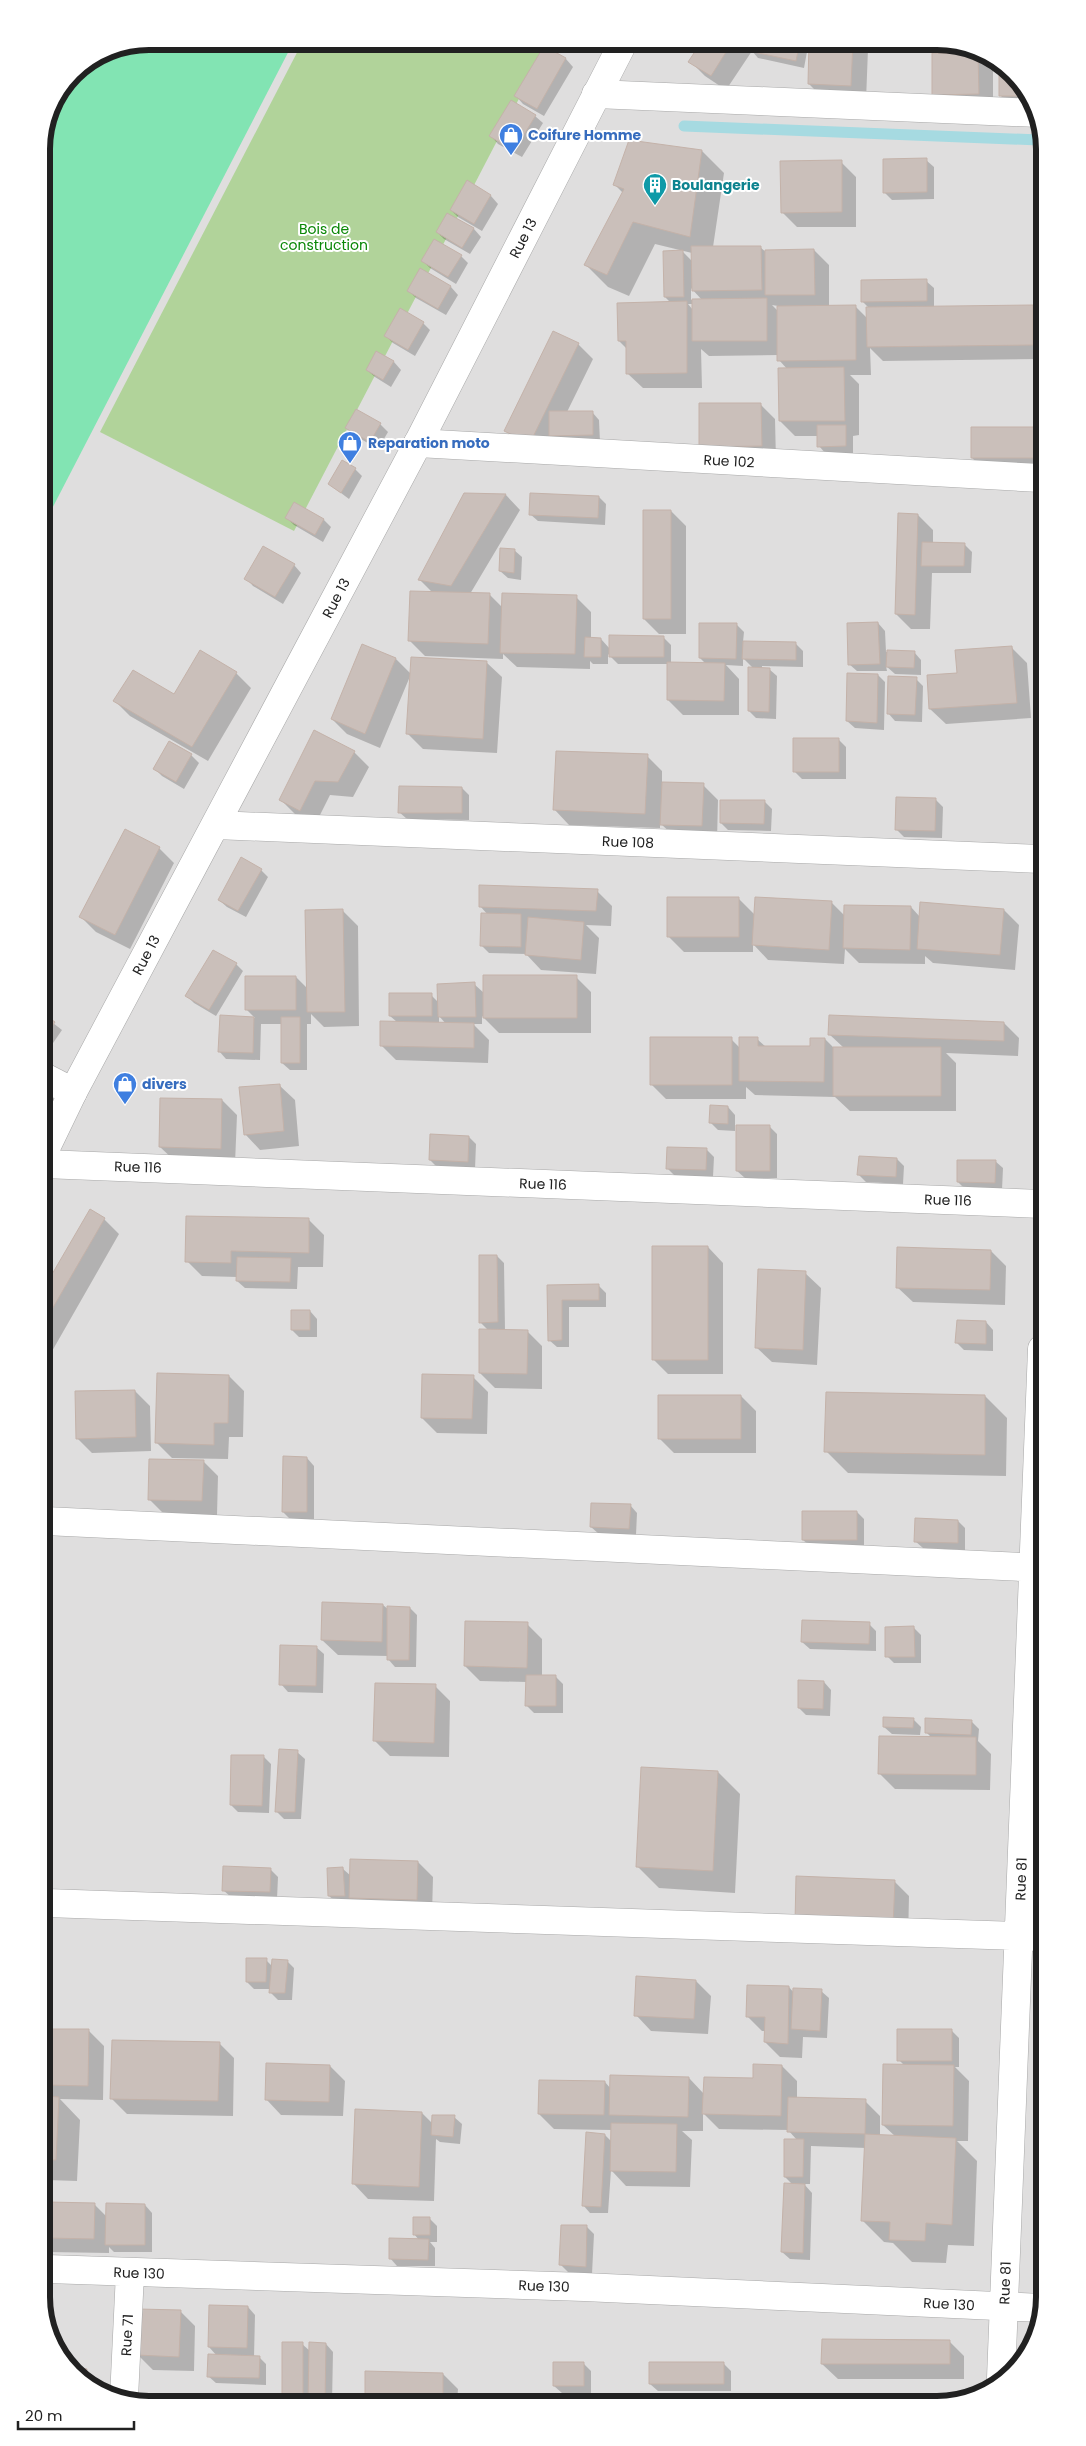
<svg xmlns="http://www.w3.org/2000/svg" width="1086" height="2446" font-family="Poppins,sans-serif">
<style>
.residential{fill:#dfdede}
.forest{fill:#b1d39a}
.pitch{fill:#82e4b3}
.shadow{fill:#0003;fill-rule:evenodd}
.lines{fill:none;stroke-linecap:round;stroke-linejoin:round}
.stream{stroke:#a6dae1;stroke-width:11}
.building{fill:#cabfba;stroke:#c4b2a9}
.minor-casing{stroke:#a8a8a8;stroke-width:29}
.tertiary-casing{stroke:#a8a8a8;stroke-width:29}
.minor{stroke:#fff;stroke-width:28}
.tertiary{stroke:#fff;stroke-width:28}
.labels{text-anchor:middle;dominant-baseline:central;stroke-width:4;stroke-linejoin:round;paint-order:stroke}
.shop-label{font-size:14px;font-weight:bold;fill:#366cbe;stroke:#fff;text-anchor:start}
.culture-label{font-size:14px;font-weight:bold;fill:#0d838f;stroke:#fff;text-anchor:start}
.park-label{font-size:14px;fill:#0a8706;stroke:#fff}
.street-label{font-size:14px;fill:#212121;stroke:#fff}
.rim{fill:none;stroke:#212121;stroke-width:6}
</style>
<rect width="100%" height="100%" fill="#f2ede7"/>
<path class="residential" d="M149,41l796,1 58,21 36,51 6,2184 -22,65 -51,36 -831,5 -58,-21 -36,-51 -6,-2190 9,-35 23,-35 35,-23z"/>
<path class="forest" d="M303,41h246l-255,490 -194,-99z"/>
<path class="pitch" d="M149,41h145l-252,487 -1,-386 9,-35 23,-35 35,-23z"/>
<path class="shadow" d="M703,41h106l-5,27 -46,-10 -6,-7 -26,39 -21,-14 -15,-15z
M811,41h49l8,8 -2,52 -42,-2 -15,-15z
M545,48l21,11 7,8 -29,49 -21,-12 -7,-8z
M933,54h45l15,15v40l-59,-14z
M1000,70h7l29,40h-21l-15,-15z
M535,116l8,7 -21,34 -24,-13 -7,-8z
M630,141l72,10 22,22 -11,74h47l7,6 47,-3 15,15v42l26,-1 13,13v-12l-6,-6 64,-20 8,7v20l98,-2 7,8 1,45 -157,2 -13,-13 1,27h-21l9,9v51l-6,1v17l-27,1 -7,-8 -1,-10h-23l-15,-15 8,-51 -9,-10v-5l-70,1 -8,-7 1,39h-59l-16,-15v-24l-8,-8 52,-38 -6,-6 18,-45 9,9v-8l-37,-9 -26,52 -21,-9 -22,-22 37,-72 -8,-8zM691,288l11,12h-11zM688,304h5v6zM772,305l6,1v5z
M926,160l8,7v32l-42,1 -8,-8z
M841,162l15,15v50h-59l-15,-15z
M467,182l24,14 7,8 -16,27 -24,-14 -7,-7z
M447,214l27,15 7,8 -11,17 -26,-15 -7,-7z
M461,256l7,7 -12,21 -26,-16 -7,-7z
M421,270l30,17 7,8 -12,20 -30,-17 -7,-7z
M423,323l7,7 -15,26 -22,-13 -7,-7z
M578,344l15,15 -26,53h25l7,8 1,22 -79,3 -15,-15z
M377,353l17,9 7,8 -10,17 -16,-10 -8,-7z
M760,404l15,15 1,42 -76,-15z
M357,411l23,13 8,8 -10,17 -24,-14 -7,-7z
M1038,428l2,2v42l-52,1 -16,-15z
M355,469l7,7 -13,23 -20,-15z
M464,494l42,1 14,15 -50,84 20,1 13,13 73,-11 15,15v27h10l9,10 53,-12 8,8v18l35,1 -6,-6 36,-34 8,8 -1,10 52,1 8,8v16l-41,-1v3h7l8,7 -1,43 -20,-1 -7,-7 4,-43 -10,-10v8l-17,-1 13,14v36h-56l-15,-15 1,-36h-51l-10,-10v10h-15l-3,-3v8l-73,-2 -14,-13v5l-78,-3 -15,-15 23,-48 -13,-13z
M531,494l68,3 7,7 -1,21 -67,-4 -8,-7z
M294,503l30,17 7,7 -8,15 -29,-17 -7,-7z
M671,511l15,15v108h-27l-15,-15z
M918,515l15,15v14h31l8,8 -1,21h-39l-2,56h-19l-15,-15z
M514,550l8,7 -1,23 -13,-2 -8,-7z
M294,565l7,8 -18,31 -30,-18 -7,-8z
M878,623l7,8 1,21h28l7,8v15l-26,-1 -9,-8 1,5h-30l-8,-7z
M1012,648l15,15 4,55 -85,6 -16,-15 28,-35z
M396,659l15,15 -31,74 -33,-14 -15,-15z
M486,662l16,15 -5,76 -74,-4 -15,-15z
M236,673l15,15 -43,73 -78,-45 -15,-15 60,-5z
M878,675l7,7 -1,48 -29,-2 -8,-7z
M916,679l7,7 -1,36 -27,-1 -7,-8z
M838,739l8,8v32h-44l-7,-7z
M170,742l21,13 8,8 -15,26 -22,-13 -8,-8z
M354,752l15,15 -16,30 -23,-2 -15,30 -20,-11 -15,-15z
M647,756l15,15v12l41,2 15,15 -1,41 -40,-2 -17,-16v5l-91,-3 -15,-16z
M462,788l7,7v25l-62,-1 -8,-7z
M936,800l7,7 -1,31 -38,-1 -8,-8z
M764,801l8,8 -1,22 -43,-1 -7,-7z
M159,848l15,15 -44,86 -34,-17 -15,-15z
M261,870l7,7 -22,40 -19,-10 -8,-7z
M597,891l15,15 -1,20 -25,-1 13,13 -3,36 -55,-4 -15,-16 -37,-1 -8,-8 7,-30 -8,-9z
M738,898l17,17 76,-13 14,14 66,-9 9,10 84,-7 15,15 -4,45 -82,-7 -8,-7v8l-66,-1 -14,-14 -1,15 -76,-4 -15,-16v8h-69l-15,-15z
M343,911l15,15 1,100 -35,1 -13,-13v10h-4v46h-17l-8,-7v-39h-21l-1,36 -34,-1 -7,-8 2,-35 34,2 -9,-9 50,-32 12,12z
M236,964l7,7 -27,45 -22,-13 -7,-7z
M576,977l15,15v41h-92l-17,-17v8h-9l16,16 -1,23 -92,-3 -15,-15 16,-23 -7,-6 41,-21 8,8 35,-19 10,9zM439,1016l7,8 -7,-1z
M44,1016l18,14 -11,16 -7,-5z
M1004,1023l15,15 -1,18 -72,-3 10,10v48h-106l-15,-14 -80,-2 -9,-8v12h-80l-15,-15 80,-45 9,9 17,-9 9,8 45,1 14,-9 9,9h10l-15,-14z
M279,1085l16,15 4,46 -39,4 -15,-16z
M222,1100l15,15 -2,49 -59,-2 -16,-15z
M728,1107l7,8v16l-17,-1 -7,-7z
M770,1127l7,7v44h-32l-8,-7z
M469,1137l7,7 -1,25 -38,-2 -7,-7z
M706,1149l8,8 -1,20 -38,-1 -8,-8z
M897,1159l7,7 -1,18 -37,-2 -7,-7z
M995,1161l8,7 -1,22 -37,-1 -7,-7z
M104,1219l15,15 -68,119 -6,-4 -1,-59z
M309,1220l15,15 -1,32h-25l-1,22 -52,-1 -8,-7v-4l-35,-1 -15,-15z
M708,1247l15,16v111h-55l-15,-15z
M991,1251l15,15 -1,39 -92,-3 -16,-15z
M497,1256l7,7 1,67 22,1 15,15v43l-47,-1 -15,-15 8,-43 -7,-7z
M805,1273l16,15 -4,77 -45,-3 -16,-15z
M549,1286h50l7,7v14h-37v40h-12l-8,-7z
M310,1311l7,8v18h-18l-7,-7z
M986,1322l7,8v21l-29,-1 -7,-7z
M229,1376l15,15 -1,46h-14l-1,22 -56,-1 -15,-15z
M473,1377l15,15 -1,42 -50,-1 -15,-15z
M135,1391l15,15 1,45 -59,2 -15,-15z
M741,1396l15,15v42h-82l-15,-15z
M985,1396l22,22 -1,58 -158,-3 -22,-22z
M307,1458l7,8v53h-24l-7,-7z
M203,1461l15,15 -1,39 -53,-1 -15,-15z
M630,1505l7,8 -1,22 -37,-1 -8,-7z
M857,1512l7,7v28h-53l-8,-7z
M958,1521l7,7v22l-42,-2 -8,-7z
M383,1605l6,5 21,-2 7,7 -1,52h-21l-7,-8v-3l-50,-1 -16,-15z
M527,1624l15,15v37l14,1 7,7v29h-29l-8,-8 1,-23 -47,-1 -15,-15z
M869,1624l7,7v20l-66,-2 -8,-7z
M913,1627l8,8v28h-27l-7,-7z
M316,1647l8,7 -1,39 -35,-1 -7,-8z
M824,1682l7,8 -1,26 -24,-1 -7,-7z
M435,1686l15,15 -1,56 -59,-1 -15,-15z
M913,1719l8,8 -1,8 -28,-1 -8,-7z
M971,1721l8,8 -1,12 13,13 -1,36 -95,-1 -15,-15 52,-36 -6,-6z
M297,1752l8,7 -4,60h-17l-8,-8z
M264,1757l7,7 -2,49 -31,-1 -7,-7z
M718,1772l22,22 -5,99 -76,-5 -22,-22z
M418,1862l15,15 -1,38 -67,-2 -14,-14 1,4h-15l-8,-7 14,-27 8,7z
M270,1869l8,8 -1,22 -46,-2 -8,-7z
M894,1881l15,15 -1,45 -97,-4z
M266,1960l6,6 15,-5 7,7 -2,32h-14l-8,-8 1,-3h-17l-7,-7z
M696,1981l15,15 -3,38 -57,-3 -15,-16z
M789,1987l5,6 27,-2 8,7 -2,40 -24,-1 -1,21 -22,-1 -15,-15 1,-11h-4l-15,-15z
M46,2030l43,1 15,15 -1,54 -43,-1 20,21 -3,61 -30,-1z
M952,2031l7,7v29h-4l14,14 -1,60h-11l20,20 -3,85 -26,-1 -2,18 -34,-1 -19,-19 -9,-1 -22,-22 4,-72 -55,-2 -1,38h-6l8,9 -2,67 -20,-1 -8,-7 11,-67 -8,-8 12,-37 -9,-10 -69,-1 -16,-16v18h-21l10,9 -2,47 -64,-1 -15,-16 -3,43h-18l-7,-8 22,-70 7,7v-12l-58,-1 -15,-15 66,-32 6,7 78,-11 15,16 50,-15 28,-13 15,15v17l68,3 15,15v20l16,1 -13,-12 21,-60 -5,-5z
M219,2043l15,15 -1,58 -106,-2 -15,-15z
M330,2066l15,15 -2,35 -62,-1 -15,-16z
M1038,2086l6,1v47l-6,-7z
M422,2113l11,11 21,-7 8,7 -2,20 -20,-2 -4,-3 -2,62 -66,-2 -15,-16z
M1037,2136h7v41l-7,-7z
M47,2203l48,2 12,12 38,-12 7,8v39h-38l-5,-5v6l-62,-1z
M429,2218l8,8v16h-7l5,6v18h-38l-7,-8 29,-18 -5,-6z
M587,2227l7,7 -2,40 -24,-2 -7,-7z
M248,2307l7,8 -1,42h5l7,7v21l-50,-2 -8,-7 9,-20 -8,-9z
M180,2311l15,15 -1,45 -41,-1 -15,-15z
M949,2341l15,15v23h-126l-16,-15z
M302,2344l8,7 16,-7 7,8 -1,51 -49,1z
M584,2364l7,7v22h-29l-8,-7z
M724,2364l7,7v20h-73l-8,-7z
M86,2370l22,22 -25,-9z
M366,2373l77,1 15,15 -1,13 -91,1z"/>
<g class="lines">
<path class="stream" d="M684,126l355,14"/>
</g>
<path class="building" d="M702,41h31l-22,35 -23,-14z
M751,41h49l-4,20 -47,-10z
M809,41h44l-2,45 -43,-2z
M544,46l22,12 -29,51 -23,-13z
M932,53l46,1 1,40 -47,1z
M999,69h7l20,27h-27z
M511,100l25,15 -22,36 -25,-15z
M629,140l73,10 -12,87 -57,-15 -26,53 -23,-10 40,-76 -11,-4z
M927,158v34l-44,1v-34z
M842,160v52l-61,1 -1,-52z
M467,180l24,15 -17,29 -24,-14z
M447,213l27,15 -12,20 -26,-16z
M434,239l28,16 -14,22 -27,-16z
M691,246h70l1,44 -70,1z
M814,249l1,46h-50v-45z
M683,250l1,47h-20l-1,-46z
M420,268l31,18 -13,23 -31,-18z
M927,279v22l-66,1v-22z
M767,298v43h-75v-42z
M687,301v72l-61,1v-33h-8l-1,-38z
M856,305v55l-79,1v-55z
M1033,305v40l-166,2 -1,-40z
M400,308l24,14 -16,28 -24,-14z
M553,331l26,12 -49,100 -26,-12z
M376,351l18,10 -11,19 -17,-10z
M844,367l1,54h-66l-1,-53z
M699,403h62l1,43 -63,1z
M356,409l25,14 -11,19 -25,-14z
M549,411h44v24l-44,1z
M817,425h29v21l-29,1z
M971,427h68v31h-68z
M342,460l14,8 -15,25 -13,-9z
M464,493l42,1 -55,92 -33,-6z
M530,493l69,3 -1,22 -69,-3z
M294,502l30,17 -9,16 -30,-17z
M643,510h28v109h-28z
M898,513l20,1 -3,101 -20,-1z
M922,542l43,1 -1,23h-43z
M263,546l32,18 -20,33 -31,-18z
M500,548l15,1 -1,24 -15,-2z
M410,591l80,2 -2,51 -80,-3z
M502,593l75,2 -2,59 -75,-1z
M878,622l2,42 -32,1 -1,-42z
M699,623h38l-1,36 -37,-1z
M609,635l55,1v21h-55z
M585,637l16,1v19h-17z
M743,641l53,1v18l-54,-1z
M362,644l34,14 -31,76 -34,-15z
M1012,646l5,57 -88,6 -2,-34 30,-2 -2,-23z
M200,650l37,22 -45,75 -79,-46 20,-31 41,24z
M887,650l28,1 -1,17 -28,-1z
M411,657l76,4 -4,78 -77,-5z
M667,662l58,1 -1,38 -57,-1z
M748,667l22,1 -1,44 -21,-1z
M847,673l31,1 -1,49 -31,-2z
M888,676l29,1 -2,38 -28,-1z
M314,730l41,21 -17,31 -23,-1 -15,30 -21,-11z
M793,738h46v34h-46z
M169,741l23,13 -16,28 -23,-13z
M556,751l92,3 -3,60 -92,-4z
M662,782l42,1 -2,43 -42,-1z
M399,786l63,1v26h-64z
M896,797l40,1 -1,33 -40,-1z
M720,800h45l-1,24 -44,-1z
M125,829l35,18 -45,88 -36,-18z
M241,857l21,12 -24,42 -20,-11z
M479,885l119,4 -2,22 -117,-4z
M667,897h72v40h-72z
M755,897l77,4 -3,49 -77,-5z
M920,902l84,7 -4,46 -83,-6z
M844,905l67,1 -1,44 -67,-2z
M343,909l2,103h-38l-2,-102z
M481,913l40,1v33l-41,-1z
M528,917l56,5 -3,38 -56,-5z
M213,950l24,13 -28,47 -24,-14z
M483,975h94v43h-94z
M245,976h51v34h-51z
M475,982l1,35h-38l-1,-33z
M389,993h43v23h-43z
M44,1014l11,8 -11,17z
M220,1015l34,2 -1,36 -35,-1z
M829,1015l175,7v19l-176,-6z
M281,1017h19v46h-19z
M380,1021l94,2v25l-94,-2z
M650,1037h82v48h-82z
M739,1037h19v9h52v-8h15l-1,44 -85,-1z
M833,1047h108v49h-108z
M280,1084l4,47 -40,4 -5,-48z
M160,1098l62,1 -1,50 -62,-2z
M710,1105l18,1v18l-19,-1z
M736,1125h34v46h-34z
M430,1134l39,2 -1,26 -39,-2z
M667,1147l40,1 -1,22 -40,-1z
M859,1156l38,2 -1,19 -39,-2z
M957,1160h39l-1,23 -38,-1z
M90,1209l15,9 -61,105v-35z
M186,1216l123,2v35l-78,-2v12l-46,-1z
M652,1246h56v114h-56z
M897,1247l94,3 -1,40 -94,-2z
M479,1255h18l1,67 -19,1z
M237,1257l54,1 -1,24 -54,-1z
M758,1269l48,2 -3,79 -48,-2z
M599,1284v16h-37v40l-14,1 -1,-56z
M291,1310h19v20h-19z
M957,1320l29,1v23l-31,-1z
M479,1329l49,1 -1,44 -48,-1z
M157,1373l72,2 -1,48h-14v22l-59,-2z
M422,1374l52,1 -2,44 -51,-1z
M135,1390l1,47 -60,2 -1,-48z
M826,1392l159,3v60l-161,-3z
M658,1395h83v44h-83z
M283,1456l24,1v55h-25z
M149,1459l55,1 -2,41 -54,-1z
M591,1503l40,1 -2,25 -39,-2z
M802,1511h55v29h-55z
M915,1518l43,2v23l-44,-1z
M322,1602l61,2 -1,38 -61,-2z
M387,1606l23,1 -1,53h-22z
M802,1620l68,2 -1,22 -68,-2z
M465,1621l63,1 -1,46 -63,-2z
M914,1626l1,31h-30v-30z
M280,1645l37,1 -1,40 -37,-1z
M526,1675h30v31h-31z
M798,1680l26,1 -1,28 -25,-1z
M375,1683l61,1 -2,59 -61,-2z
M883,1717l31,1 -1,10 -30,-1z
M925,1718l47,2 -1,15 -46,-2z
M879,1736l97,1v38l-98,-1z
M279,1749l19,1 -3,62h-20z
M231,1755h33l-2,51 -32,-1z
M641,1767l77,4 -5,100 -77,-4z
M350,1859l68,2 -1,39 -68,-2z
M223,1866l48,2 -1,24 -48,-1z
M343,1867l2,29h-17l-1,-28z
M796,1876l99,4 -2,47 -98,-4z
M246,1958h21l-1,24h-20z
M272,1959l16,1 -3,33h-16z
M636,1976l60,4 -2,39 -60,-3z
M747,1985l42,1 -1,58 -24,-2 1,-25h-19z
M793,1988l29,1 -2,42 -29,-2z
M46,2029h43l-1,57 -42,-1z
M897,2029h55v32h-55z
M112,2040l108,2 -2,59 -108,-2z
M266,2063l64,2 -1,37 -64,-2z
M753,2064l29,1 -1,51 -79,-2 2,-37 49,1z
M883,2064l71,1 -1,61 -71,-1z
M610,2075l79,2 -1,40 -79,-2z
M539,2080l66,1 -1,34 -66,-1z
M1037,2085h7v43h-7z
M46,2096l13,1 -3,63h-9z
M788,2097l78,2 -1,35 -78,-2z
M355,2109l67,3 -3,75 -67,-3z
M432,2115h23l-2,22 -22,-2z
M611,2123l66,1 -1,48 -66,-1z
M586,2132l19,2 -4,73 -19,-1z
M865,2134l91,4 -4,87 -26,-2 -1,18 -36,-1 1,-18 -29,-1z
M1036,2135h8v36l-9,-1z
M784,2139h20l-1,38h-19z
M784,2183l21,1 -2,69 -22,-1z
M47,2202l48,1 -1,36 -47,-1z
M106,2203l39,1v41h-40z
M413,2217h17v18h-17z
M561,2225h26l-1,42 -27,-2z
M389,2238l40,1 -1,21 -39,-1z
M209,2305l39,1 -1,42 -39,-1z
M138,2309l43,1 -2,47 -42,-2z
M822,2339l128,1v24h-129z
M282,2342h21v61l-21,1z
M309,2342l17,1 -1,60h-17z
M208,2354l52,2 -1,22 -52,-1z
M553,2362h31v24h-31z
M649,2362h75v22h-75z
M72,2367l15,2 -2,14h-2z
M365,2371l78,2v29l-78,1z"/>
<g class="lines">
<g class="minor-casing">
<path id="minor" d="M596,94l442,19
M418,443l622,35
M216,825l825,34
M44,1077l29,15
M44,1164l998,40
M45,1521l998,47
M46,1903l998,34
M47,2269l537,18 457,21
M1001,2378l41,-1029
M124,2398l6,-125"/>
</g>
<g class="tertiary-casing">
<path id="tertiary" d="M44,1152l29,-60 345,-649 206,-402"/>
</g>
<use href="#minor" class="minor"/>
<use href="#tertiary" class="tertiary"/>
</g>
<defs>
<g id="shop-pin" transform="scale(1.25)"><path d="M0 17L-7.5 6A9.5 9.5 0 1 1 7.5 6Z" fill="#3f7fe0" stroke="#fff"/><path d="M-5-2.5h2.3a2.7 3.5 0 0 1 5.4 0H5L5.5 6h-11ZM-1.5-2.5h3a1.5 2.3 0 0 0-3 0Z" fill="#fff"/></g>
<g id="building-pin" transform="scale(1.25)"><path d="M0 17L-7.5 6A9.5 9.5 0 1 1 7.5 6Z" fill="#0f9aa8" stroke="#fff"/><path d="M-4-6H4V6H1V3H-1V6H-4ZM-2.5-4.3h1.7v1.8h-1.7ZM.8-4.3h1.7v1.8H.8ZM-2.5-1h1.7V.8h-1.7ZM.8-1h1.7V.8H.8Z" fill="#fff"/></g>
</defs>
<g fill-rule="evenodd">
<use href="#shop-pin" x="511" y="135"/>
<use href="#building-pin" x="655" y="185"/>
<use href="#shop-pin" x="350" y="443"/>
<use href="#shop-pin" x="125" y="1084"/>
</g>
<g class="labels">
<g class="shop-label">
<text x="528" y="135">Coifure Homme</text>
<text x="368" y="443">Reparation moto</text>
<text x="142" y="1084">divers</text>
</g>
<g class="culture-label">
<text x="672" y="185">Boulangerie</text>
</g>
<g class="park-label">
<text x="324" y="229">Bois de<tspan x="324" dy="16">construction</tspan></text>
</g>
<g class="street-label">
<text transform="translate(523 238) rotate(-63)">Rue 13</text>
<text transform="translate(729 461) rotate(3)">Rue 102</text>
<text transform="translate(336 598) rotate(-62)">Rue 13</text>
<text transform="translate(628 842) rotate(2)">Rue 108</text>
<text transform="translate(146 955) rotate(-62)">Rue 13</text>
<text transform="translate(138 1167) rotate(2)">Rue 116</text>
<text transform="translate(543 1184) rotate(2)">Rue 116</text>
<text transform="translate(948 1200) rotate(2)">Rue 116</text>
<text transform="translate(1021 1879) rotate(-88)">Rue 81</text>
<text transform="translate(139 2273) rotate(2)">Rue 130</text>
<text transform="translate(1005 2283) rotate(-88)">Rue 81</text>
<text transform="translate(544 2286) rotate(2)">Rue 130</text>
<text transform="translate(949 2304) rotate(3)">Rue 130</text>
<text transform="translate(127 2335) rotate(-87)">Rue 71</text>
</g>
</g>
<path d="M0 0H1086V2446H0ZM149 50H937A99 99 0 0 1 1036 149V2297A99 99 0 0 1 937 2396H149A99 99 0 0 1 50 2297V149A99 99 0 0 1 149 50Z" fill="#fff" fill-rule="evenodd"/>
<path class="rim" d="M149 50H937A99 99 0 0 1 1036 149V2297A99 99 0 0 1 937 2396H149A99 99 0 0 1 50 2297V149A99 99 0 0 1 149 50Z"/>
<path d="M18 2421v8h116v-8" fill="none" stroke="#212121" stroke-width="2.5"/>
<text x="25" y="2421" font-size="15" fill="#212121" stroke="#ffffff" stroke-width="4" paint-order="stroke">20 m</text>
</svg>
